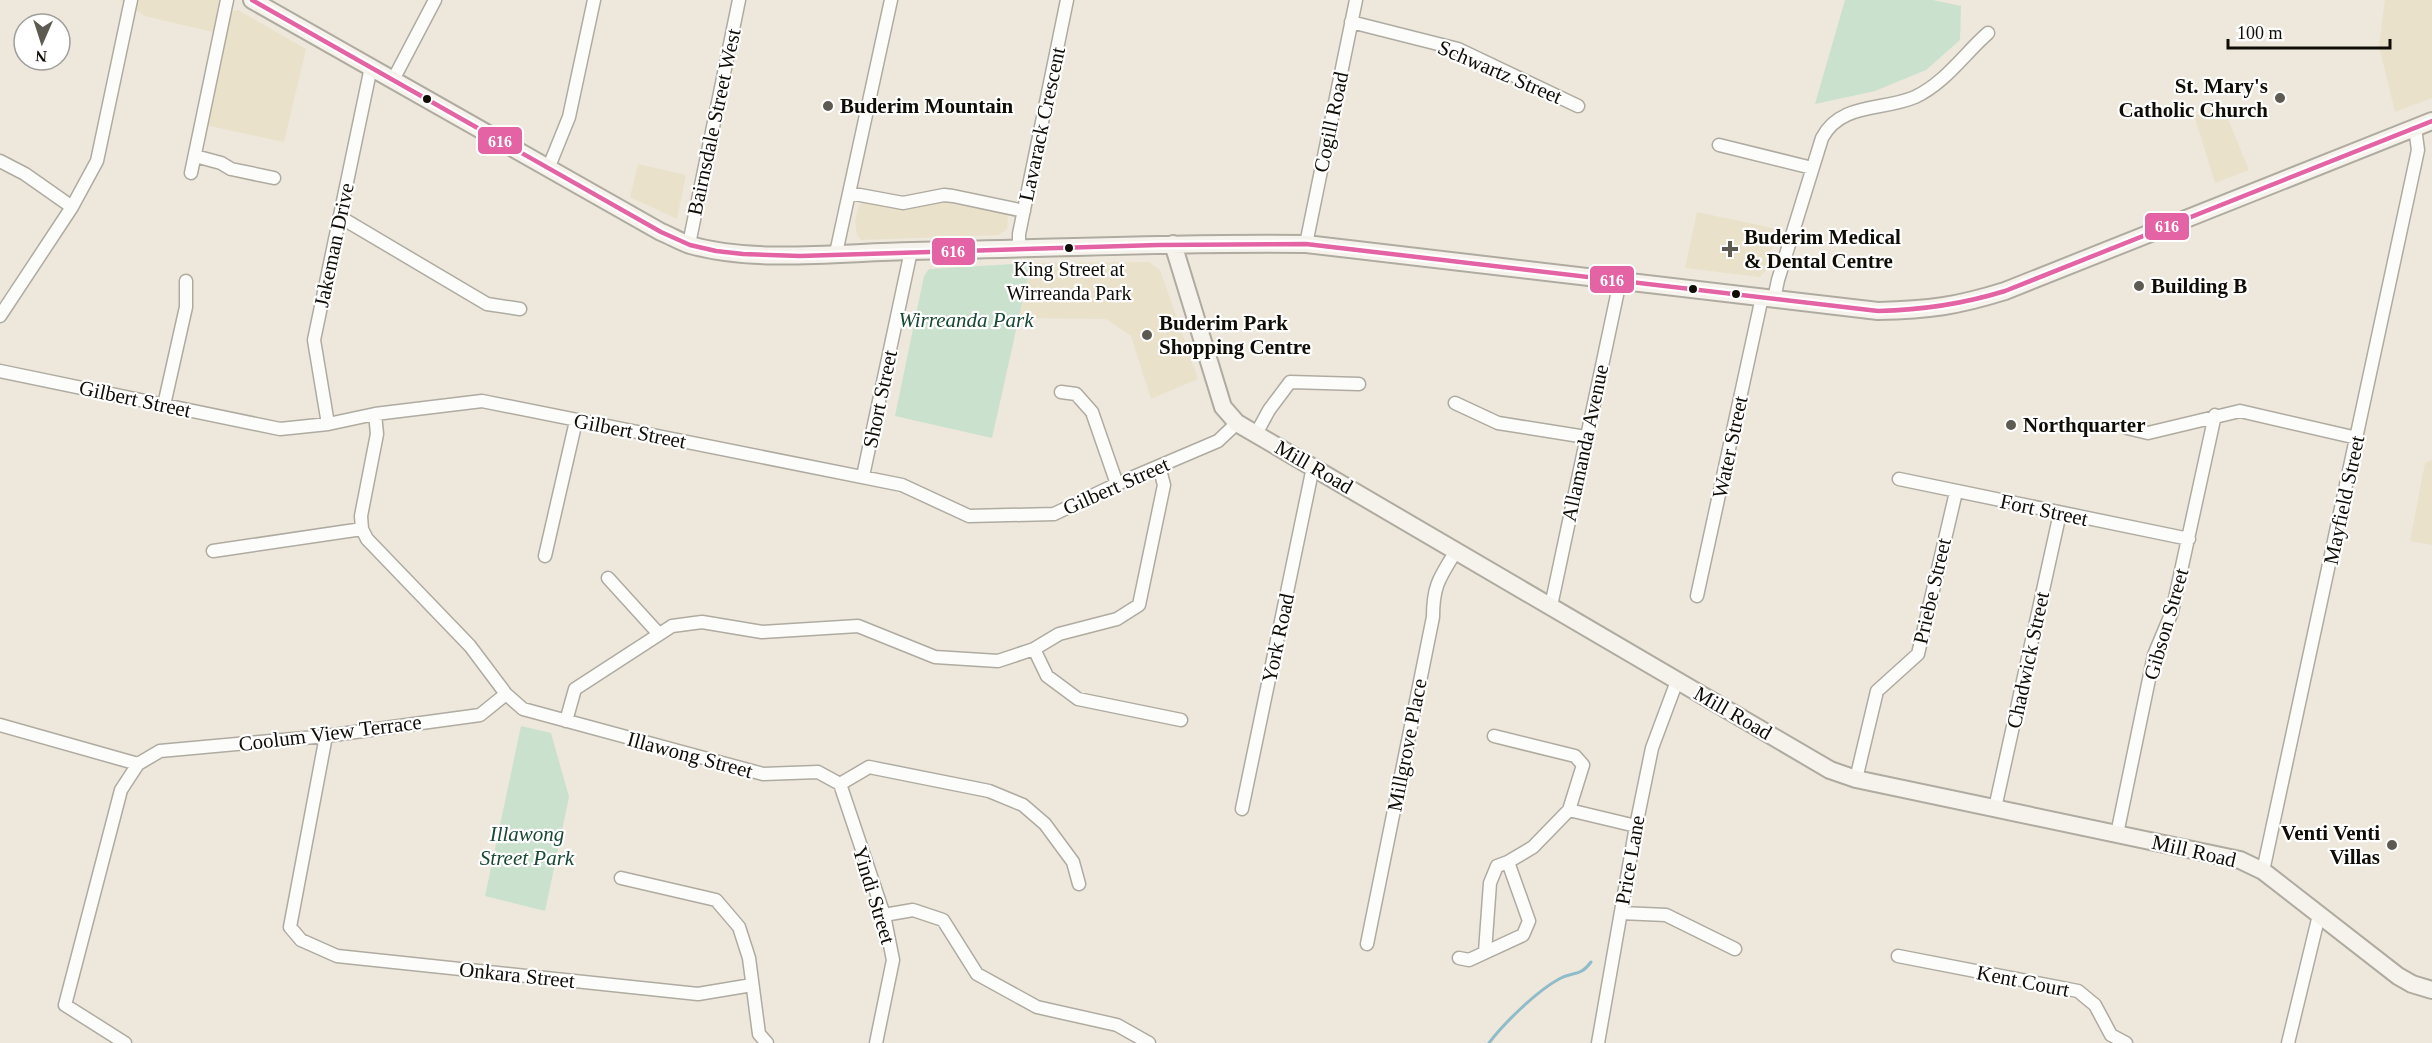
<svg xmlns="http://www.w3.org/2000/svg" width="2432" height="1043" font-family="'Times New Roman',serif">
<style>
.built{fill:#eae1cb}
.green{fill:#cae1ce}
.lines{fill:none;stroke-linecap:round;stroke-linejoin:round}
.stream{stroke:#90bbc9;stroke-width:3}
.street-casing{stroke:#afaba1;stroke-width:15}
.secondary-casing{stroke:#afaba1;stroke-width:20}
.street{stroke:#fcfcfa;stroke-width:12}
.secondary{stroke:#f6f3ed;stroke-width:16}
.bus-1-casing{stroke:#fff;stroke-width:9}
.bus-1{stroke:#e463a4;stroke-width:4.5}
.poi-dot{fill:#5d5a51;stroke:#fff;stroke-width:2}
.bus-dot{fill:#100d06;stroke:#fff;stroke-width:2}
.labels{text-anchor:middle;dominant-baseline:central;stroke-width:4.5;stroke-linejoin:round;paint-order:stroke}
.bus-label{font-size:20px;fill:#100d06;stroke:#fff}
.street-label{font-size:21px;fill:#100d06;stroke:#fff}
.poi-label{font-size:21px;font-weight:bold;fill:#100d06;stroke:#fff;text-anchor:start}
.park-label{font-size:21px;font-style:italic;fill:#194834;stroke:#fff}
.line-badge{stroke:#fff;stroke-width:2}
.badge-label{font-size:16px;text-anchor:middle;font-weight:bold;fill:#fff}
</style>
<rect width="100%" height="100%" fill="#ede8db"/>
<path class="built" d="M120,0h99l-6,32 -68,-16z
M2385,0h47v98l-37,14 -16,-66z
M238,10l68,39 -22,93 -79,-17 25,-108 3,-6z
M2223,107l26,63 -34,13 -21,-68z
M638,164l48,11 -9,44 -47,-22z
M940,202l68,12 -1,15 -8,6 -138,5 -4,-5 -2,-14 4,-15 4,-3 43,6z
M1697,212l80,17 -10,40 -7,8 -75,-9z
M1149,262l11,8 38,109 -47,20 -20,-63 -25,-17 -87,-1 12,-55z
M2432,460v85l-22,-4 15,-78z"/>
<path class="green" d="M1845,0h88l28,6 -1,34 -34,30 -51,21 -60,13z
M1031,263l-39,175 -97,-22 29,-140 5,-7z
M521,726l30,7 18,64 -24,114 -60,-15z"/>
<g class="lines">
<path class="stream" d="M1489,1043c15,-20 48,-52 70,-64 15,-8 21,-2 32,-17"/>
<g class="street-casing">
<path id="street" d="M1351,22l107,27 120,57
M393,80l42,-80
M1719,145l93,23
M195,156l26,7 10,6 43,9
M0,161l25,13 47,33
M548,169l21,-52 25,-117
M191,173l36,-173
M849,193l54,10 41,-8 9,1 71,15
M340,217l147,87 33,5
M689,244l50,-244
M1306,244l50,-244
M1019,248v-14l48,-234
M836,253l55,-253
M1774,299l4,-19 44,-142c19,-36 61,-27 93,-41 30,-14 49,-43 73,-64
M0,316l72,-109 25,-46 34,-161
M0,371l280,58 48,-5 47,-10 107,-13 420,84 67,31 85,-2 63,-30 101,-43 19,-18
M1061,392l15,2 16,18 25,72
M1455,403l43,20 88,14
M164,405l22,-98v-26
M375,414l2,20 -16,82 1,13 5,10 103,107 36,48 17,15 240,65 55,-2 22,12
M328,424l-14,-84 57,-273
M2127,428l21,5 92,-22 117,27
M1256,434l13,-24 21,-28 69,2
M863,476l48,-225
M1899,479l290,60
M213,551l149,-22
M545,556l31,-135
M608,578l50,55
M1697,596l65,-299
M1551,606l69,-325
M1034,649l13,27 31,23 103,21
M566,721l9,-32 97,-63 30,-4 60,10 96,-6 77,31 63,4 36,-12 25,-15 58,-15 22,-14 25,-120 -5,-19
M0,725l138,39
M326,736l-36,191 11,13 36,16 361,38 54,-9
M1856,779l21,-88 41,-37 38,-162
M840,784l29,-17 120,24 34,14 22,19 28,38 6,22
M840,784l44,131 9,45 -17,83
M1995,808l65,-295
M1242,809l71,-342
M1569,810l67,16
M2117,834l37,-179 18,-43 43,-197
M2263,871l155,-721 -3,-22
M621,878l95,22 23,27 10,31 10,76 8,9
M1621,913l45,2 69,34
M884,915l29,-5 30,10 34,54 60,33 80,18 32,18
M1367,944l66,-327c0,-32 7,-40 23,-66
M1485,952l5,-69 7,-17 11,-4
M1898,956l180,35 17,14 16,30 15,8
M1459,958l10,2 54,-25 6,-14 -21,-59 25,-15 36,-37 14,-45 -8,-9 -81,-20
M125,1043l-60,-38 56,-215 17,-26 22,-13 166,-15 154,-21 26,-21
M1598,1043l38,-217 16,-78 25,-67
M2288,1043l31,-128"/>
</g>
<g class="secondary-casing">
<path id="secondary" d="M252,0l409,232c10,4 20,10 29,13 67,19 153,7 222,6 131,-2 263,-9 394,-7l572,67c51,-1 79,-5 127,-20l427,-170
M1173,244l50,163 14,16 593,347 26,9 384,81 23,11 135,105 14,8 20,6"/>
</g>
<use href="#street" class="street"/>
<use href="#secondary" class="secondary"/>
<g class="bus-1-casing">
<path id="bus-1" d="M252,0l409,232 29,13 26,6 27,3 57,2 358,-11 148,-1 572,67c44,-1 85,-7 127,-20l427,-170"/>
</g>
<use href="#bus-1" class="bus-1"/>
</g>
<g class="poi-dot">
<circle cx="2280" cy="98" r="6"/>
<circle cx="828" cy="106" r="6"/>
<path d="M1727 240h6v6h6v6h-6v6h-6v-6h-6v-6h6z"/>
<circle cx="2139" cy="286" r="6"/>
<circle cx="1147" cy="335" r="6"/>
<circle cx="2011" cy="425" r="6"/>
<circle cx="2392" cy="845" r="6"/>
</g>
<g class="bus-dot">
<circle cx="427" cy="99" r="5"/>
<circle cx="1069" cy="248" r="5"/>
<circle cx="1693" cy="289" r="5"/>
<circle cx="1736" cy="294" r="5"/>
</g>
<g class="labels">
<g class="bus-label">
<text x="1069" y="269">King Street at<tspan x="1069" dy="24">Wirreanda Park</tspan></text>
</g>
<g class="street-label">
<text transform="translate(1500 72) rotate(23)">Schwartz Street</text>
<text transform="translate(714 122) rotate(-78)">Bairnsdale Street West</text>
<text transform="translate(1331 122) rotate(-78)">Cogill Road</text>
<text transform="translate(1042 124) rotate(-78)">Lavarack Crescent</text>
<text transform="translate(334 245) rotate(-78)">Jakeman Drive</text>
<text transform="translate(135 399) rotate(12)">Gilbert Street</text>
<text transform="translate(880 399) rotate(-78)">Short Street</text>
<text transform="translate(630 431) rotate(11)">Gilbert Street</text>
<text transform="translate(1585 443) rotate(-78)">Allamanda Avenue</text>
<text transform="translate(1730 447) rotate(-78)">Water Street</text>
<text transform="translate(1314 467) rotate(30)">Mill Road</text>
<text transform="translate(1116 486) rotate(-24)">Gilbert Street</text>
<text transform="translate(2344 500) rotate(-78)">Mayfield Street</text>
<text transform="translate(2044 510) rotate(12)">Fort Street</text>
<text transform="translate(1932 591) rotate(-77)">Priebe Street</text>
<text transform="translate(2166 624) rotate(-74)">Gibson Street</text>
<text transform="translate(1278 638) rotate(-78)">York Road</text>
<text transform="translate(2028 660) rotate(-78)">Chadwick Street</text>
<text transform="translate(1733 713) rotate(30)">Mill Road</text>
<text transform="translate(330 733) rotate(-7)">Coolum View Terrace</text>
<text transform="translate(1407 745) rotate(-79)">Millgrove Place</text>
<text transform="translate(690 755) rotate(15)">Illawong Street</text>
<text transform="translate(2194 851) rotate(13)">Mill Road</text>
<text transform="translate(1630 860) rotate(-80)">Price Lane</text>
<text transform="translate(874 895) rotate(73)">Yindi Street</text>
<text transform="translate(517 975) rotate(6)">Onkara Street</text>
<text transform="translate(2023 981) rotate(11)">Kent Court</text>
</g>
<g class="poi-label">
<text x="2268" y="86" text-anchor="end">St. Mary's<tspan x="2268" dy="24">Catholic Church</tspan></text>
<text x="840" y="106">Buderim Mountain</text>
<text x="1744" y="237">Buderim Medical<tspan x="1744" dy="24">&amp; Dental Centre</tspan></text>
<text x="2151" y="286">Building B</text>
<text x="1159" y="323">Buderim Park<tspan x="1159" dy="24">Shopping Centre</tspan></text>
<text x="2023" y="425">Northquarter</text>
<text x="2380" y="833" text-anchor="end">Venti Venti<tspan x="2380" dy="24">Villas</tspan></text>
</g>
<g class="park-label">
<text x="966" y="320">Wirreanda Park</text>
<text x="527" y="834">Illawong<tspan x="527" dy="24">Street Park</tspan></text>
</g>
</g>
<g class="line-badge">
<rect x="477" y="126" width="46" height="29" rx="6" fill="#e463a4"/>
<rect x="2144" y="212" width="46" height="29" rx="6" fill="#e463a4"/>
<rect x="931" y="237" width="45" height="29" rx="6" fill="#e463a4"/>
<rect x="1589" y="265" width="46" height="29" rx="6" fill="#e463a4"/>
</g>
<g class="badge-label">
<text x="500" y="147">616</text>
<text x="2167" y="232">616</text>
<text x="953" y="257">616</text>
<text x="1612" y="286">616</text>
</g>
<g transform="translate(42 42) rotate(183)"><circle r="28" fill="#ffffff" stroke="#9f9e9b" stroke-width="1.5"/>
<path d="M0-4.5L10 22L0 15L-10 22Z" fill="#5d5a51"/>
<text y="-9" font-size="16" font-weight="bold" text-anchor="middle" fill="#100d06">N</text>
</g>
<path d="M2228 39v9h162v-9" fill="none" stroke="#100d06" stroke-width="3"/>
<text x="2237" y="39" font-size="18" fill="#100d06" stroke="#ffffff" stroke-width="4.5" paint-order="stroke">100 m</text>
</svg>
